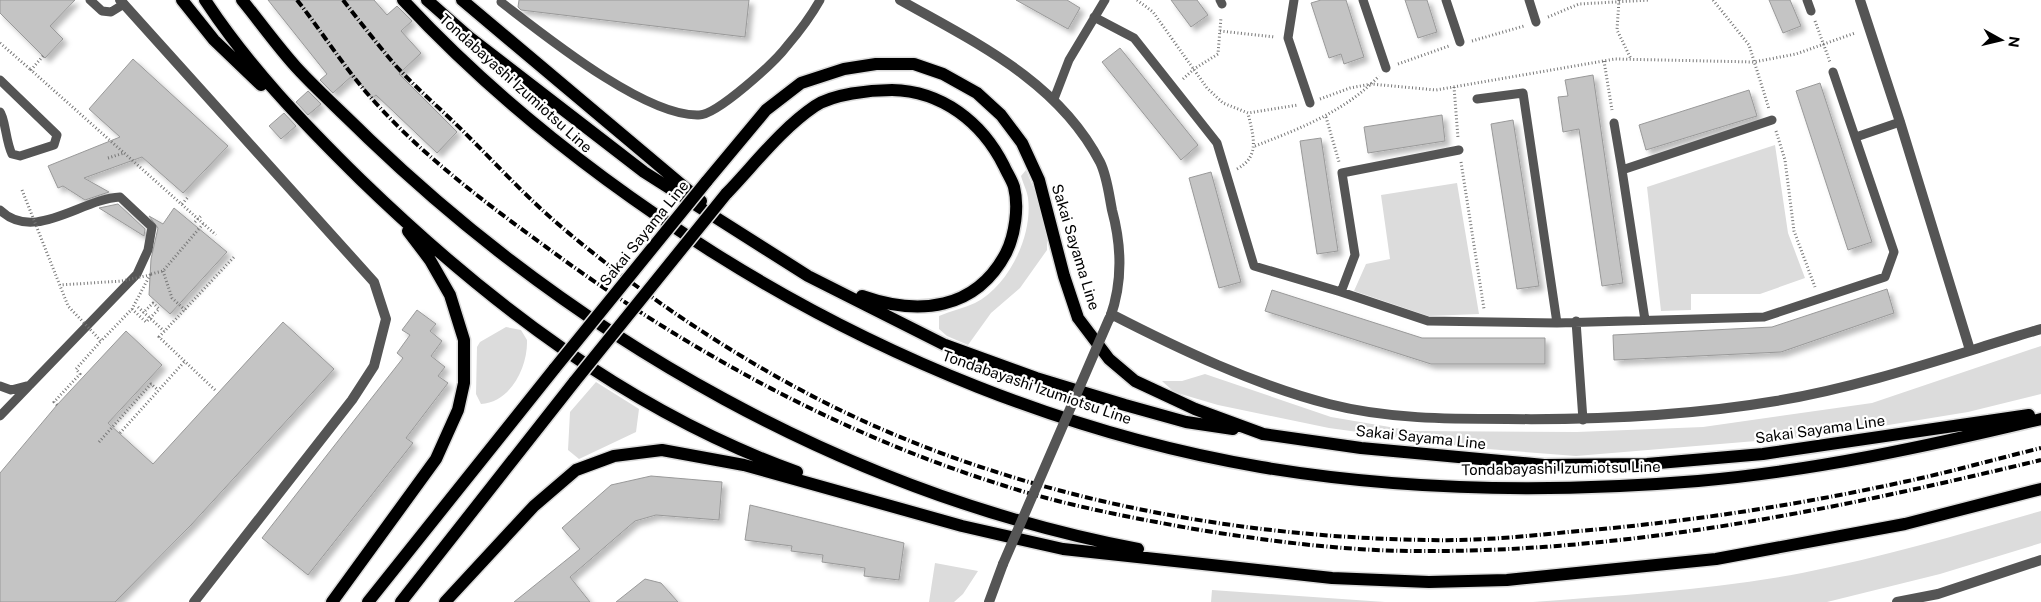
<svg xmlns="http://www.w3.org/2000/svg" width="2041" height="602" font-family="'Public Sans',sans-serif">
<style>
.green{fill:#dcdcdc}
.building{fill:#c4c4c4;stroke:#999;filter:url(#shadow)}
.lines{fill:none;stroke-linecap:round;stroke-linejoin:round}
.primary-casing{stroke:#dbdbdb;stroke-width:15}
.path{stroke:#777;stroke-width:3;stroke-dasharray:1 2.5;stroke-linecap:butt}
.service{stroke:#555;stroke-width:9}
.tertiary{stroke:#555;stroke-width:10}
.primary{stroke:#000;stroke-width:12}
.rail{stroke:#000;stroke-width:4;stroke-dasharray:8 2.5 1 2.5;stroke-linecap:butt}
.primary-bridge-casing{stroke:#dbdbdb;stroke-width:15;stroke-linecap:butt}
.path-bridge{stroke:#777;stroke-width:3;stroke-dasharray:1 2.5;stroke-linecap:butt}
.tertiary-bridge{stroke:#555;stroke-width:10}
.primary-bridge{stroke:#000;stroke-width:12}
.labels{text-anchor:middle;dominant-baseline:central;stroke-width:4.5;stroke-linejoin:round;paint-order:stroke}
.street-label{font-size:15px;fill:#000;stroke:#fff}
</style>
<defs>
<filter id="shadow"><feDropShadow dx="4.5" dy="4.5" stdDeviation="2.5" flood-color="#0004"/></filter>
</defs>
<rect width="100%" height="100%" fill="#fff"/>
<path class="green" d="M1775,145l13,88 17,45 -45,16h-69v16l-30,1 -14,-124z
M1026,170l11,26 10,42v12l-27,38 -29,25 -23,32 -21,-9 -8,-7v-13c12,-5 25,-8 36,-13 34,-17 58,-68 53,-105 -1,-7 -5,-15 -7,-22z
M1457,183l22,131 -51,2 -74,-25 12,-27 24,-5 -9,-64z
M506,327l15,3 6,10c1,27 -17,63 -46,64l-5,-10 1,-47 3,-5z
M2041,346v48l-73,18 -141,23 -251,21 -101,-8 -146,-20 -111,-23 -44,-13 -12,-11h20l23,-7 126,43 82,14 164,1 126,-5 169,-24z
M596,382l43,27 -3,23 -57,27 -11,-9 2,-38z
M2041,511v32l-101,31 -113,28h-294c90,-7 180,-12 269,-29 81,-16 160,-39 239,-62z
M935,563l43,8 -15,23 -9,8h-25z
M1212,590l173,12h31h-205z"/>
<path class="building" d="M0,0h75l-25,26 13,13 -18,19 -45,-45z
M268,0h106l13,15 10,-9 15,15 -11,10 20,22 -22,21 58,58 -20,21 -61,-58 -4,3 -19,-23 -20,18 -13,-13 7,-6z
M519,0h230l-4,37 -224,-27 -3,-3z
M1016,0h51l13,8 -12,21z
M1171,0h26l11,15 -17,12z
M1321,0h25l18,57 -20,7 -3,-10 -12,4 -18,-55z
M1405,0h22l10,32 -19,6z
M1769,0h21l11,26 -18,7z
M1120,48l78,97 -17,15 -79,-98z
M133,59l95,87 -45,47 -41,-36 -58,21 25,14 -24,8 -22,-14 -5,2 -10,-22 72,-29 -31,-28z
M1593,75l30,208 -21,3 -23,-157 -16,3 -5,-35 10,-1 -3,-16z
M1820,83l52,159 -24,8 -52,-159z
M1749,90l8,26 -111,34 -7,-25z
M308,91l13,13 -13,11 -12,-13z
M284,113l12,13 -15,13 -12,-13z
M1442,115l3,26 -77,12 -4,-26z
M1513,120l26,166 -22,3 -26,-165z
M1321,138l17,113 -21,3 -17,-113z
M1211,172l30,110 -22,6 -30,-110z
M118,204l27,25 -1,7 -45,-28z
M174,208l53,44 -57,62 -21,-19 2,-36 7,-31 -9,-12 14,8z
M1887,289l7,24 -113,39 -167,8 -1,-25 159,-8z
M1272,290l150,48h123v26h-114l-166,-53z
M417,310l19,14 -6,7 12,10 -11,15 14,11 -7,9 10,7 -42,55 7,5 -105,132 -46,-37 141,-180 -6,-5 13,-18 -8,-5z
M283,322l51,47 -143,156 -76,77h-115v-129l57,-68 69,-74 36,34 -54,58 45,41z
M651,476l71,6 -3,38 -63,-5 -21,6 -65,56 20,25h-76l66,-53 -18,-21 49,-43z
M750,505l154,38 -5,37 -35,-4 1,-8 -43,-6 1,-7 -32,-4 1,-5 -47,-6z
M645,579l16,4 17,19h-62z"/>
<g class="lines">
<g class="primary-casing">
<path id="primary" d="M182,0l32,40 47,45
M205,0c44,67 99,124 156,180 126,122 269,232 436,292
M242,0c18,22 35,46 54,67 23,25 49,48 73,72 211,202 480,355 769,410
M403,0c92,99 197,181 311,253 163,103 356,182 547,214 143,24 292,26 437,14 115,-10 231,-35 343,-62
M427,0l42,37 175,135 164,104 137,69 91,33 89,27 61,17 47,7
M462,0l239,201
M706,182l60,-72 35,-27 43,-14 32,-5h38l29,10 34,19 24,22 21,28 17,37 25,96 14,42 31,41 26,22 60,28 68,25 98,14 183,17 103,-1 116,-10 266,-39
M726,194c28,-29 55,-65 89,-88 18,-12 55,-16 77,-16 50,1 90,32 112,76 3,7 8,14 10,21 5,20 1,48 -8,66 -30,57 -87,63 -144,43
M332,602l104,-143 22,-49 6,-27v-43l-14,-45 -20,-35 -22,-29
M368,602l187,-234
M401,602l174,-221
M445,602l89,-96 42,-36 38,-14 48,-6 82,15 218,61 101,23 269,29 97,4 78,-2 209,-21 189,-35 136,-35"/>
</g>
<path class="path" d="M1137,0l16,12 54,76 16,15 25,10 50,-8
M1619,0l-2,30 14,29
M1713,0l36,45 20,64
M1548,17l31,-13 71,-4
M1815,21l15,41
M1220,31l55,6
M1472,41l52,-15
M0,43l31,27
M1604,61l8,49
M1398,64l51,-18
M1183,79l11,-10 24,-15 3,-37
M1454,87l4,51
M1320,99l30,-11 21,-4 65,6 179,-31 139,3 42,-8 59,-21
M1326,117l13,45
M1776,131l9,29 9,71 21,56
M1255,146c44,-17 91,-35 124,-70
M108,158l16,-5
M1461,162l23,147
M1237,169c24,-13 16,-33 11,-56
M182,204l7,-8
M195,222l6,-6
M163,271l9,27 13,12
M151,274l12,-3 40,-47
M138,307l26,24
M215,390l-56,-53 75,-80
M57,405l-3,-3 26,-28 -4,-5 25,-28
M120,433l65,-72
M99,442l52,-58 7,6"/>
<path class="service" d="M90,0l12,11 9,1 13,-8
M1220,0l2,4
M1294,0l-6,38 22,65
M1363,0l23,68
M1446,0l14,42
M1529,0l7,22
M1807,0l4,11
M501,2c43,33 144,115 198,113 18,0 76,-53 88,-69 12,-14 24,-30 33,-46
M1094,17l40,21 83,105 37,123 87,26 87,29 129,2 207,-6 121,-40 9,-25 -61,-180
M0,80l57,55 -3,10 -34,11 -8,-2c-6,-11 -7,-37 -12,-42
M1054,99l15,-39 36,-60
M1477,99l46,-6 34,230
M1614,123l8,47
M1856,137l44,-15
M0,210c34,33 81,-11 120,-13l32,30 -4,23 -11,24 -137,142
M1341,292l14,-37 -13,-82 117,-23
M1645,320l-23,-150 150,-50
M1576,321l7,99
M0,386l11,4 19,-5"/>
<path class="tertiary" d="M120,0l254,282 12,37 -12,47 -22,34 -158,202
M900,0c76,43 158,81 200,162 7,14 9,33 12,48 10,37 11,72 -2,108
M1860,0l40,122 70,228
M1111,314c68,35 144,71 218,90 58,15 119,15 178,15 89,1 180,-3 269,-18 90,-15 177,-46 265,-72
M989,602l14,-38
M1897,602l41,-8 103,-34"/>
<use href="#primary" class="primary"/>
<path class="rail" d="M297,0c26,33 48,69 76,100 49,55 110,101 169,144 139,103 294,189 460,241 65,21 131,33 198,45 76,12 153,22 231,21 206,0 410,-43 610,-91
M343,0c17,22 35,45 53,66 21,23 46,44 68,66 33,33 65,68 101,98 75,63 164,123 251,168 184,95 404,139 611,142 47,1 94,-3 141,-8 110,-9 219,-25 326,-48 49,-10 98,-24 147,-36"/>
<g class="primary-bridge-casing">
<path id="primary-bridge" d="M555,368l151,-186
M575,381l151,-187"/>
</g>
<path class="path-bridge" d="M43,56l-12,14 185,165
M22,190l46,116 33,35 31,-32 18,-34 -28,6 -62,4
M132,309l14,13 13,-13 -6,-6 -10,10"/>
<path class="tertiary-bridge" d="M1003,564l106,-245"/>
<use href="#primary-bridge" class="primary-bridge"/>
</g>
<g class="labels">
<g class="street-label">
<text transform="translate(516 83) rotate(42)">Tondabayashi Izumiotsu Line</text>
<text transform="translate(644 233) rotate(-51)">Sakai Sayama Line</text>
<text transform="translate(1076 247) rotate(73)">Sakai Sayama Line</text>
<text transform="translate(1037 387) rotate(19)">Tondabayashi Izumiotsu Line</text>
<text transform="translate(1820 429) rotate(-8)">Sakai Sayama Line</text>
<text transform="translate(1421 437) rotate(6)">Sakai Sayama Line</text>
<text transform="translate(1561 468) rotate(-1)">Tondabayashi Izumiotsu Line</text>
</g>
</g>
<g transform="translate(2001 40) rotate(98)" stroke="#ffffff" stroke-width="4" paint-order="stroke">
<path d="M0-4L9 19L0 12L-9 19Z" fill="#000000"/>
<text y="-8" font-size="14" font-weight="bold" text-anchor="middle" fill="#000000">N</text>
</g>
</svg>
